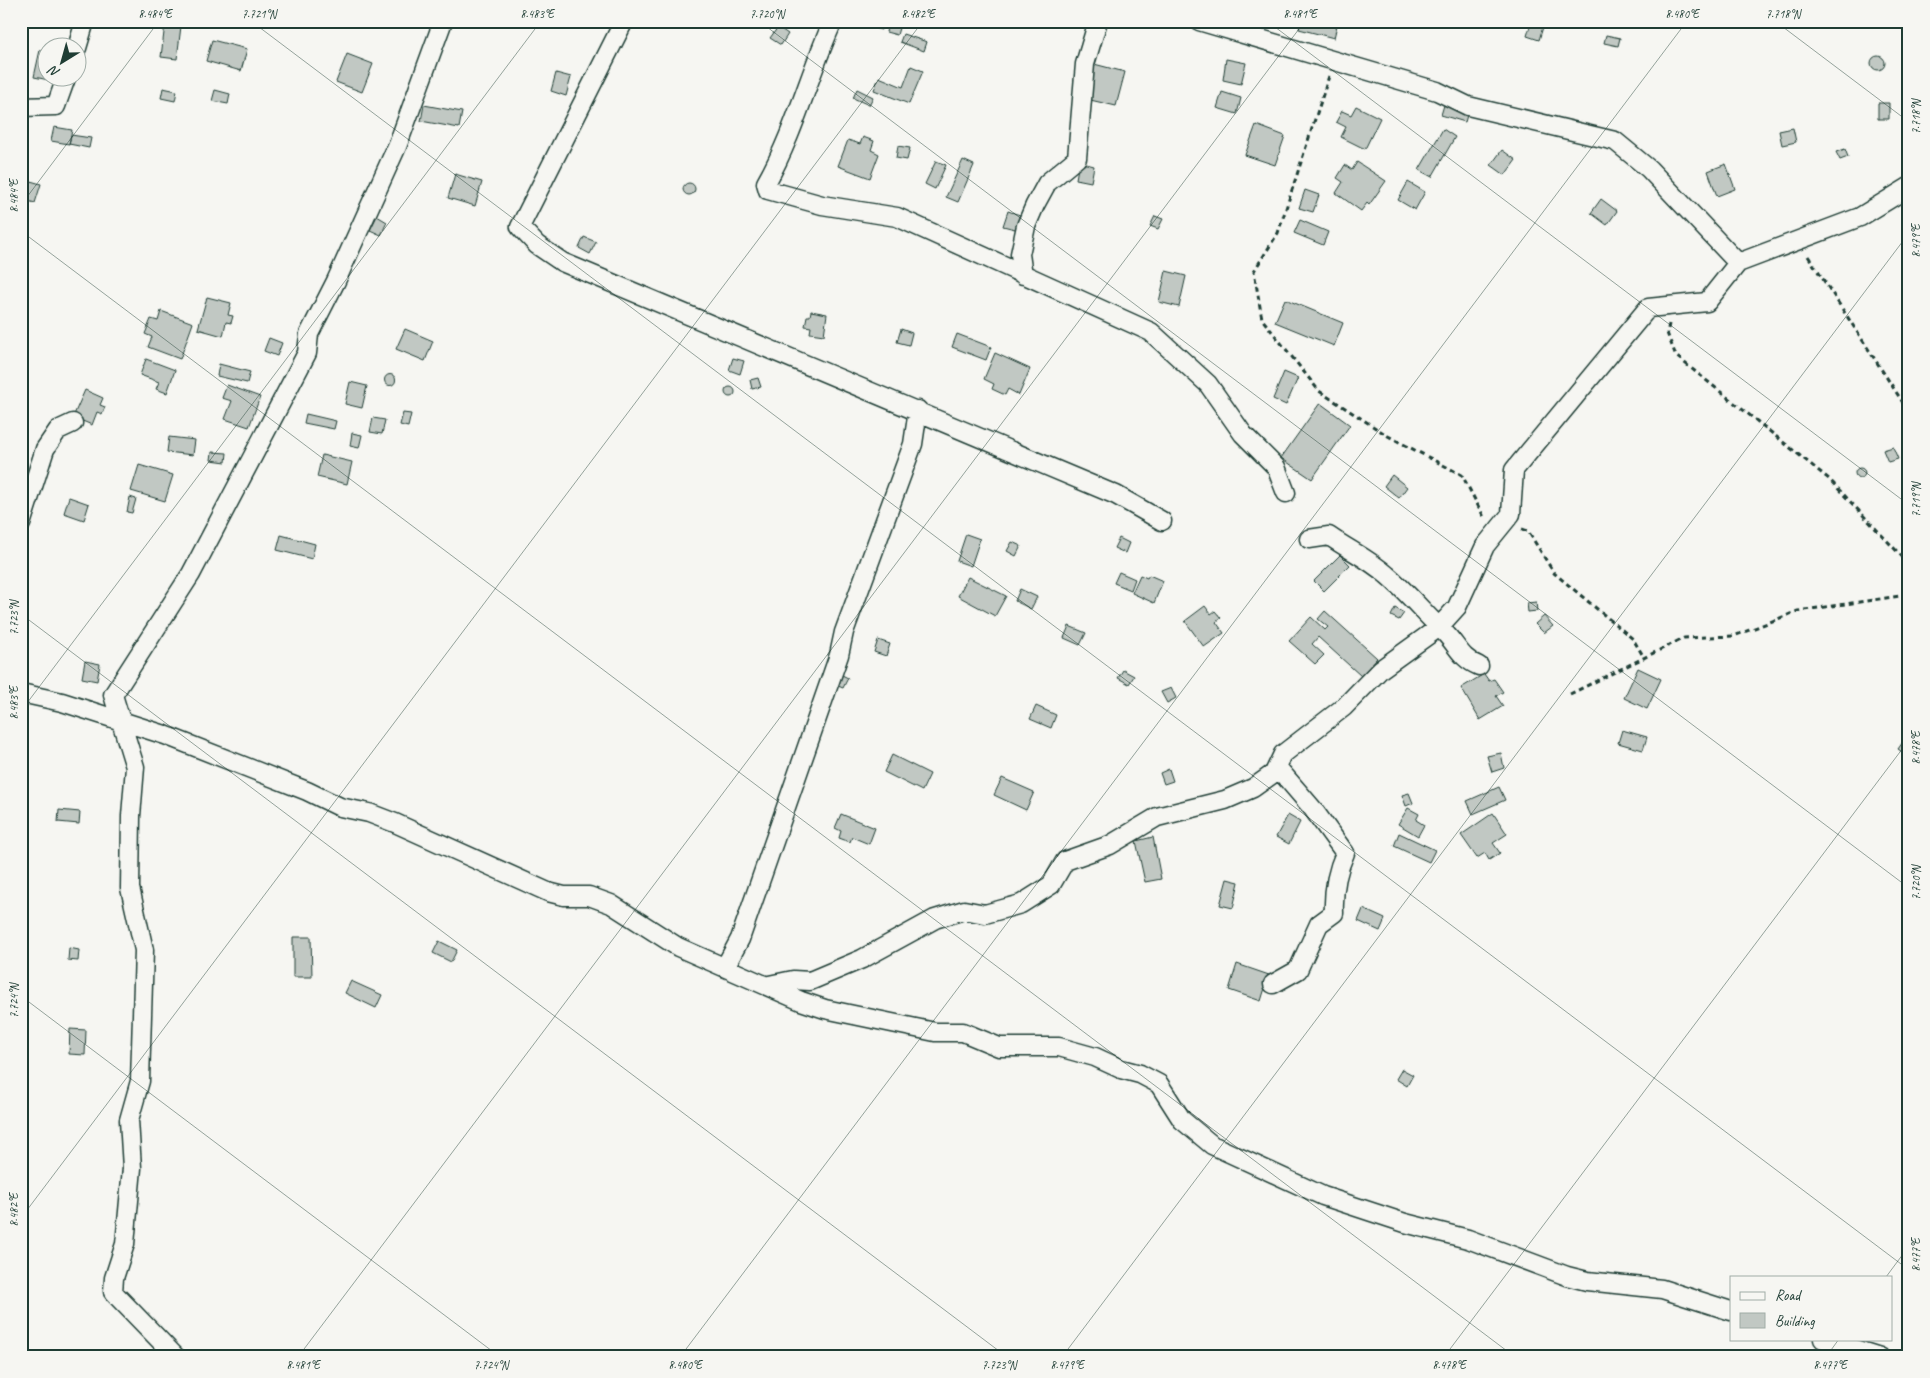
<svg xmlns="http://www.w3.org/2000/svg" width="1930" height="1378" font-family="Caveat,sans-serif">
<style>
.building{fill:#c1c8c3;stroke:#1f3d34}
.lines{fill:none;stroke-linecap:round;stroke-linejoin:round}
.street-casing{stroke:#1f3d34;stroke-width:21}
.path{stroke:#1f3d34;stroke-width:3;stroke-dasharray:5 4;stroke-linecap:butt}
.street{stroke:#f6f6f2;stroke-width:18}
.ticks{fill:none;stroke:#1f3d34;stroke-width:1;stroke-opacity:0.45}
.neatline{fill:none;stroke:#1f3d34;stroke-width:2}
.ticks-label{font-size:12px;text-anchor:middle;fill:#1f3d34}
</style>
<rect width="100%" height="100%" fill="#f6f6f2"/>
<filter id="ink" filterUnits="userSpaceOnUse"><feTurbulence type="fractalNoise" baseFrequency=".02" numOctaves="2"/><feDisplacementMap in="SourceGraphic" scale="10" xChannelSelector="R" yChannelSelector="G"/><feConvolveMatrix kernelMatrix="1 2 1 2 8 2 1 2 1" color-interpolation-filters="sRGB"/></filter>
<g filter="url(#ink)">
<path class="building" d="M872,21l11,1 -2,8 -10,-3z
M1301,21h37l-4,17 -35,-9z
M1531,23l12,4 -4,13 -12,-4z
M165,24l16,2 -4,33 -16,-2z
M888,24l11,4 -2,7 -11,-3z
M778,27l10,7 -7,11 -11,-7z
M903,34l24,8 -3,9 -24,-9z
M1606,35l14,3 -2,8 -14,-3z
M212,40l35,9 -6,22 -35,-10z
M40,50l8,2 1,28 -15,-3z
M347,54l26,10 -11,28 -26,-10z
M1871 63a7 7 0 1 1 14 0a7 7 0 1 1-14 0Z
M1226,59l20,4 -5,21 -18,-4z
M1094,64l31,8 -9,34 -30,-7z
M911,66l12,5 -14,33 -35,-14 5,-13 24,10z
M556,73l15,4 -5,19 -15,-5z
M163,88l14,3 -2,10 -14,-3z
M857,89l16,8 -4,8 -16,-7z
M215,90l15,4 -2,10 -16,-3z
M1222,92l19,6 -4,16 -20,-6z
M1878,103h11v16h-11z
M424,105l38,7 -3,16 -38,-7z
M1444,105l24,7 -3,10 -24,-7z
M1356,106l24,12 -15,31 -24,-12 5,-10 -10,-5 6,-11 9,4z
M1256,125l29,11 -10,29 -30,-10z
M54,127l18,3 -3,14 -18,-3z
M1793,128l3,14 -14,3 -3,-14z
M1443,129l12,8 -23,40 -13,-7z
M71,135l20,3 -2,10 -20,-4z
M863,137l11,4 -3,9 8,4 -9,24 -32,-12 10,-26 12,4z
M898,146l12,2 -3,12 -11,-2z
M1845,149l3,8 -8,3 -4,-8z
M1502,150l14,10 -11,15 -14,-10z
M963,160l11,5 -16,37 -12,-5z
M936,161l10,4 -11,24 -10,-5z
M1079,162l15,4 -3,16 -15,-3z
M1357,162l29,19 -17,24 -2,-2 -6,8 -25,-18 7,-11 -6,-4 8,-13 7,5z
M1726,164l9,25 -18,7 -9,-25z
M455,174l27,8 -7,24 -27,-8z
M27,180l14,4 -6,19 -14,-4z
M1408,182l17,10 -10,18 -17,-10z
M683 189a6 6 0 1 1 12 0a6 6 0 1 1-12 0Z
M1305,190l14,5 -6,17 -14,-4z
M1601,199l16,12 -10,14 -16,-12z
M1008,211l12,4 -5,14 -12,-3z
M377,216l10,6 -6,13 -11,-5z
M1155,216l8,3 -5,10 -8,-3z
M1300,220l28,12 -5,13 -29,-12z
M584,237l12,5 -6,12 -11,-6z
M1166,271l20,5 -7,31 -20,-5z
M207,297l24,6 -3,12 5,1 -2,7 -5,-1 -3,14 -25,-7z
M1285,299l58,24 -9,23 -59,-24z
M161,311l32,12 -13,36 -32,-12 4,-10 -7,-3 6,-15 7,2z
M811,311l16,3 -3,21 -14,-2 1,-6 -6,-1 2,-10h3z
M405,329l28,12 -8,20 -29,-12z
M901,329l11,4 -3,12 -12,-3z
M957,334l34,13 -5,13 -34,-13z
M269,338l13,5 -5,13 -13,-5z
M995,353l35,16 -11,26 -11,-6 -3,6 -13,-6 2,-5 -10,-5z
M733,358l11,3 -4,13 -11,-4z
M146,359l29,11 -8,23 -11,-4 3,-7 -19,-7z
M219,364l31,8 -3,11 -30,-7z
M1284,372l14,6 -12,27 -13,-6z
M384.5 380a5.5 5.5 0 1 1 11 0a5.5 5.5 0 1 1-11 0Z
M758,378l3,9 -9,2 -2,-9z
M350,382l17,4 -5,22 -17,-4z
M227,385l33,12 -11,30 -24,-8 7,-18 -10,-3z
M725 392a5 5 0 1 1 10 0a5 5 0 1 1-10 0Z
M85,390l18,8 -3,7 5,2 -3,7 -5,-2 -5,13 -19,-8z
M1320,403l30,22 -38,54 -31,-21z
M403,413l8,1 -3,13 -8,-2z
M306,414l30,7 -2,8 -30,-6z
M373,418l12,2 -3,14 -12,-2z
M352,433l10,2 -3,13 -9,-2z
M169,437l26,3 -2,15 -26,-3z
M1893,447l5,12 -10,3 -5,-12z
M212,452l15,1 -1,9 -15,-2z
M322,455l30,7 -5,22 -30,-7z
M139,465l34,10 -8,26 -34,-10z
M1855 473a5 5 0 1 1 10 0a5 5 0 1 1-10 0Z
M1392,475l15,12 -8,11 -15,-12z
M69,497l20,7 -5,16 -20,-7z
M130,497l6,2 -4,14 -5,-1z
M966,534l14,5 -9,27 -14,-5z
M281,535l34,9 -3,15 -35,-9z
M1119,538l10,5 -4,10 -11,-5z
M1012,542l9,4 -5,10 -9,-5z
M1340,555l10,10 -26,26 -10,-10z
M1119,572l16,7 -4,11 -17,-7z
M1140,575l7,3 2,-3 14,6 -9,22 -22,-10z
M968,577l38,19 -11,20 -37,-20z
M1020,589l17,8 -6,12 -16,-8z
M1536,602l1,9 -9,1 -1,-9z
M1205,606l6,8 4,-3 6,7 -5,4 8,11 -20,14 -19,-26z
M1395,608l9,5 -5,7 -8,-4z
M1325,611l52,47 -16,18 -43,-39 -6,7 12,11 -9,9 -26,-23 22,-24 14,13 3,-3 -10,-8z
M1544,616l9,10 -9,7 -9,-9z
M1069,626l17,7 -6,12 -16,-7z
M878,640l12,4 -4,12 -12,-4z
M85,661l15,3 -3,17 -15,-3z
M1638,668l23,11 -14,30 -23,-11z
M1123,670l11,6 -5,8 -11,-6z
M838,673l10,5 -5,10 -10,-4z
M1484,674l5,7 5,-2 9,13 -7,4 7,10 -23,14 -19,-32z
M1171,688l5,10 -9,5 -6,-11z
M1036,706l20,9 -5,13 -21,-9z
M1622,730l25,7 -4,13 -25,-7z
M1908,735h1v22l-11,-8z
M1501,753l3,15 -12,4 -5,-16z
M892,755l38,19 -8,17 -38,-19z
M1169,769l4,12 -9,3 -4,-11z
M1002,778l32,14 -8,18 -32,-15z
M1499,787l6,13 -32,14 -6,-13z
M1409,793l4,10 -7,3 -4,-11z
M1408,808l11,6 -3,6 8,5 -6,11 -20,-12z
M59,810l21,2 -1,12 -21,-2z
M1493,813l14,21 -14,9 7,10 -11,7 -4,-7 -8,5 -16,-23z
M841,814l34,14 -6,16 -17,-7 -2,5 -11,-4 2,-7 -6,-3z
M1288,815l12,7 -11,22 -13,-7z
M1399,833l36,17 -6,12 -35,-16z
M1153,837l8,42 -16,3 -9,-41z
M1227,879l12,3 -6,26 -13,-3z
M1363,909l22,10 -5,12 -22,-10z
M293,937h18l1,40h-19z
M439,941l18,9 -6,12 -18,-9z
M69,948l10,2 -1,11 -10,-1z
M1237,964l32,11 -8,26 -32,-11z
M351,981l31,14 -6,13 -31,-15z
M70,1029l16,1 -1,25 -16,-1z
M1402,1069l11,6 -6,11 -11,-7z"/>
<g class="lines">
<g class="street-casing">
<path id="street" d="M624,21l-104,206 17,18 25,17 554,233 46,26
M833,21c-24,53 -38,111 -67,162l2,7 54,15 75,12 254,115 57,52 35,50 33,33 10,26
M1199,21l238,70 31,15 147,35 34,28 89,94 122,-46 49,-30
M77,48l8,-27
M21,107l35,-1 10,-28
M1023,275l-3,-21 6,-28 9,-21 12,-22 30,-25 8,-94 13,-43
M21,524l24,-75 13,-19 15,-7
M1309,539l20,-3c20,14 40,23 58,39 20,17 38,39 57,57 14,14 16,26 35,34
M21,693l41,9 103,33 142,56 33,16 29,6 26,10 153,69 16,4h25l22,8 67,43 123,54 24,8 110,23h28l36,15h60l36,10 26,12 19,5 19,10 23,36 30,25 111,51 82,27 63,16 99,37 20,5 75,8 69,22
M725,967l15,-28 99,-284 5,-23 69,-188 5,-34
M1273,984l25,-14 21,-46 15,-11c-1,-22 2,-40 11,-60l-32,-44 -36,-42
M769,985l24,-5 17,1 52,-22 73,-40 29,-9 21,4 36,-10 30,-19 14,-24 45,-16 47,-28 68,-17 28,-12 21,-15 9,-19 61,-47 37,-38 57,-41 19,-21 28,-61 26,-32 3,-44 134,-162 59,-6 31,-39
M1823,1339l57,18
M176,1357l-63,-65 1,-14 11,-34 7,-76 -3,-48 11,-39 4,-131 -14,-62 1,-72 4,-49 -22,-72 78,-121 116,-221 2,-19 27,-53 62,-137 45,-123"/>
</g>
<path class="path" d="M1329,76l-51,157 -24,38 8,48 57,72 69,45 74,39 23,44
M1808,256l101,156
M1669,324l-2,9 9,23 153,123 80,85
M1522,529l6,2 26,42 79,66 12,20
M1570,694l114,-56 50,-2 64,-25 102,-15 9,3"/>
<use href="#street" class="street"/>
</g>
</g>
<path class="ticks" d="M251,21l1658,1249M759,21l1150,867M1267,21l642,484M1775,21l134,101M21,205l138,-184M21,231l1494,1126M21,614l986,743M21,711l520,-690M21,996l479,361M21,1218l902,-1197M1886,1277l23,-31M298,1357l1007,-1336M680,1357l1007,-1336M1062,1357l847,-1124M1444,1357l465,-617M1826,1357l13,-18"/>
<rect width="1930" height="1378" fill="none" stroke="#f6f6f2" stroke-width="55"/>
<rect x="1730" y="1276" width="162" height="65" fill="#f6f6f2" stroke="#a0aca6"/>
<rect x="1740" y="1292" width="25" height="8" fill="#f6f6f2" stroke="#a0aca6"/>
<text x="1775" y="1300" font-size="15" fill="#1f3d34">Road</text>
<rect x="1740" y="1313" width="25" height="15" fill="#c1c8c3" stroke="#a0aca6"/>
<text x="1775" y="1326" font-size="15" fill="#1f3d34">Building</text>
<g transform="translate(62 62) rotate(217)"><circle r="24" fill="#f6f6f2" stroke="#a0aca6"/>
<path d="M0-4L9 19L0 12L-9 19Z" fill="#1f3d34"/>
<text y="-8" font-size="14" font-weight="bold" text-anchor="middle" fill="#1f3d34">N</text>
</g>
<rect x="28" y="28" width="1874" height="1322" class="neatline"/>
<g class="ticks-label">
<text x="155" y="18">8.484°E</text>
<text x="259" y="18">7.721°N</text>
<text x="537" y="18">8.483°E</text>
<text x="767" y="18">7.720°N</text>
<text x="918" y="18">8.482°E</text>
<text x="1300" y="18">8.481°E</text>
<text x="1682" y="18">8.480°E</text>
<text x="1783" y="18">7.718°N</text>
<text transform="translate(1916 117) rotate(-90)" y="4">7.718°N</text>
<text transform="translate(14 196) rotate(-90)" y="4">8.484°E</text>
<text transform="translate(1916 241) rotate(-90)" y="4">8.479°E</text>
<text transform="translate(1916 500) rotate(-90)" y="4">7.719°N</text>
<text transform="translate(14 618) rotate(-90)" y="4">7.723°N</text>
<text transform="translate(14 703) rotate(-90)" y="4">8.483°E</text>
<text transform="translate(1916 748) rotate(-90)" y="4">8.478°E</text>
<text transform="translate(1916 883) rotate(-90)" y="4">7.720°N</text>
<text transform="translate(14 1001) rotate(-90)" y="4">7.724°N</text>
<text transform="translate(14 1210) rotate(-90)" y="4">8.482°E</text>
<text transform="translate(1916 1255) rotate(-90)" y="4">8.477°E</text>
<text x="303" y="1369">8.481°E</text>
<text x="491" y="1369">7.724°N</text>
<text x="685" y="1369">8.480°E</text>
<text x="999" y="1369">7.723°N</text>
<text x="1067" y="1369">8.479°E</text>
<text x="1449" y="1369">8.478°E</text>
<text x="1830" y="1369">8.477°E</text>
</g>
</svg>
